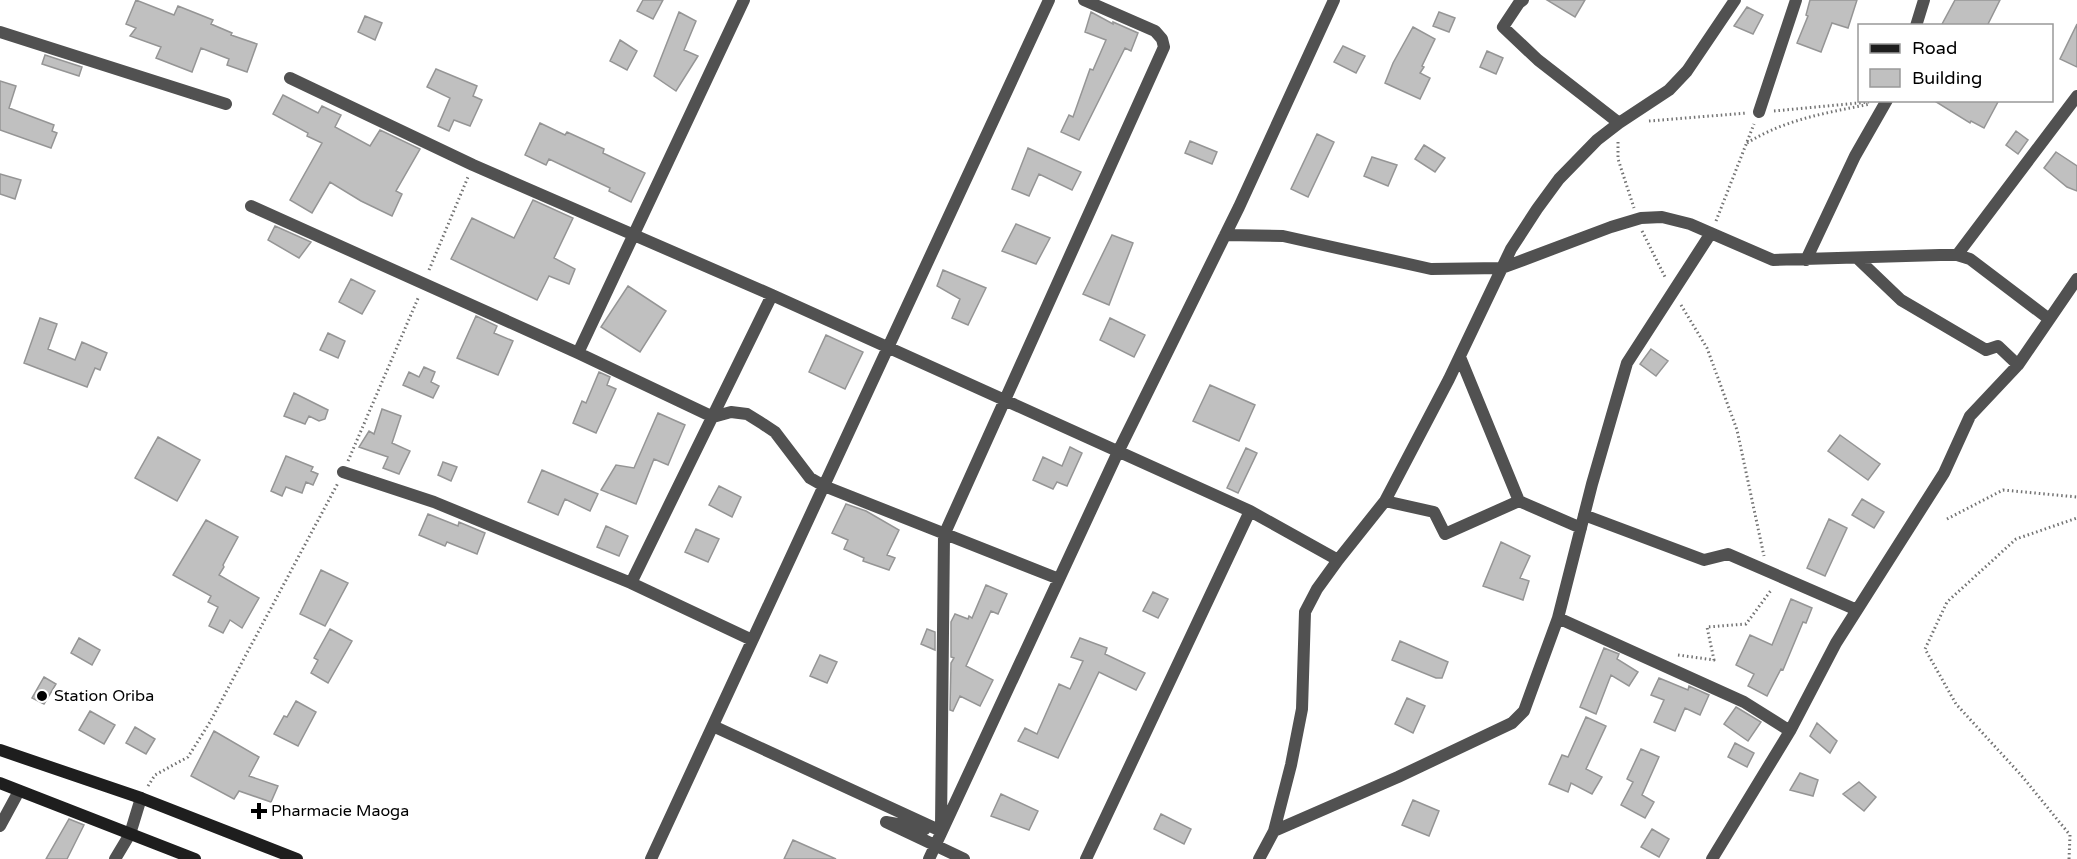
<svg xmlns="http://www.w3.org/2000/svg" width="2077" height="859" font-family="'Varela Round',sans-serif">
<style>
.building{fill:#c0c0c0;stroke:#959595;stroke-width:1.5}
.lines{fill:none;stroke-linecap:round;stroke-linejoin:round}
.path{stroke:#737373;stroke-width:3;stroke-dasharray:1.5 3;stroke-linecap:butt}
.street{stroke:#515151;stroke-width:12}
.secondary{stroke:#1e1e1e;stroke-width:12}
.poi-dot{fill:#000;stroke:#fff;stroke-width:2}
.labels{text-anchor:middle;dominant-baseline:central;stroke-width:6;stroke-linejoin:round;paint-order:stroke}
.poi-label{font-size:16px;fill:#000;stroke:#fff;text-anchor:start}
</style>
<rect width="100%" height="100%" fill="#fff"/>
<path class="building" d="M136,0l38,15 4,-9 35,14 -2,4 21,9 -1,2 26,9 -10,28 -20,-7 2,-6 -28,-11 -9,24 -36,-14 5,-11 -31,-11 6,-8 -10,-4z
M643,0h20l-10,19 -16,-8z
M1547,0h38l-10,17z
M1810,0h47l-9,28 -16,-5 -11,29 -24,-9 11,-27 -2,-1z
M1955,0h45l-13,26h-46z
M1747,7l16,8 -10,19 -19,-8z
M679,12l17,9 -12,29 14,6 -22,35 -22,-15z
M1091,12l22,12v-2l25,11 -7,18 -6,-3 -46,92 -18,-8 8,-17 4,2 17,-48 3,1 13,-30 -21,-8z
M1439,12l16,6 -6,14 -16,-6z
M365,16l17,7 -7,17 -17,-8z
M2077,24v43l-17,-8z
M1413,27l22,12 -13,27 2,1 -4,6 10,5 -10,21 -35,-16 8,-20z
M620,40l17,11 -10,19 -17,-9z
M1343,46l22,10 -9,17 -22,-11z
M1487,51l16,7 -7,16 -16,-7z
M45,55l37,12 -3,9 -37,-12z
M436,69l41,17 -4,10 9,4 -12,26 -16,-6 -5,11 -11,-5 12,-28 -23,-11z
M0,81l16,5 -7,22 45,17 -2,6 5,2 -6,15 -51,-18z
M283,95l35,18 4,-7 19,9 -6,12 35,19 10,-16 40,19 -24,42 6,3 -10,22 -31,-15 -31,-19 -18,31 -22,-13 32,-57 -15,-7 1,-3 -35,-19z
M1933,100h66l-15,28 -13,-7 -1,2z
M540,123l25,12 2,-3 37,17 -1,4 42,20 -14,29 -22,-11 1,-3 -61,-29 -3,6 -21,-10z
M2016,131l12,9 -10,14 -12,-9z
M1317,134l17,8 -26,55 -17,-8z
M1190,141l27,11 -5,12 -27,-11z
M1424,145l21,13 -10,14 -20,-13z
M1028,148l53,24 -9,18 -33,-16 -10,22 -17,-7z
M2056,152l21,14v25l-10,-4 -23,-19z
M1372,157l25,8 -9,21 -24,-10z
M0,174l21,6 -6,19 -15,-5z
M533,200l40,18 -19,40 21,11 -6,15 -20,-8 -12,24 -86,-41 21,-41 42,20z
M1016,224l34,14 -14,26 -34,-13z
M275,226l36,16 -12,16 -31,-18z
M1112,235l21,8 -24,62 -26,-11z
M943,270l43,18 -18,37 -16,-7 8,-19 -23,-13z
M351,279l24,12 -13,23 -23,-12z
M628,286l38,25 -26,41 -39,-25z
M476,316l21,10 -3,7 19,8 -15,34 -41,-17z
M40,318l17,6 -9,25 27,11 7,-18 25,11 -7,17 -5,-2 -8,19 -63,-24z
M1110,318l35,17 -11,22 -34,-17z
M328,333l17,8 -7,17 -18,-8z
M826,335l37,17 -18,37 -36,-17z
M1651,349l17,12 -12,15 -16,-12z
M424,367l11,5 -4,10 8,4 -6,12 -30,-13 6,-13 10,5z
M599,372l11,5 -3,8 9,4 -20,44 -23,-10 9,-22 4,2z
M1210,385l45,20 -16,36 -46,-20z
M294,393l34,17 -3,9 -6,2 -10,-5 -4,8 -21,-8z
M382,409l19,7 -9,27 18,8 -11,23 -16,-6 5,-11 -29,-10 10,-16 5,3z
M658,413l27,12 -17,40 -14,-6 -18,45 -35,-14 15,-25 18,3z
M1840,435l40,29 -12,16 -40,-29z
M158,437l42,23 -23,41 -42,-23z
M1070,447l12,6 -15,33 -10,-4 -4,7 -20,-9 10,-23 19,9z
M1246,448l11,5 -19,40 -11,-5z
M286,456l27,11 -2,4 7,3 -5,11 -7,-3 -4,11 -16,-6 -4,9 -11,-5z
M443,462l14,5 -6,14 -13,-6z
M542,470l56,24 -8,17 -25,-12 -7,16 -30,-13z
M719,486l22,11 -9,20 -23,-12z
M1862,499l22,13 -10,16 -22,-13z
M846,504l20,7 33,19 -12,25 8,3 -6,12 -26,-9 1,-3 -20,-9 4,-9 -16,-7z
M428,514l30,12 1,-4 26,11 -8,21 -30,-12 -2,4 -26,-11z
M1829,519l18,9 -22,48 -18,-8z
M206,520l32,17 -15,28 1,2 -5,8 40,23 -17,30 -12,-8 -7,13 -14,-7 9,-19 -10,-5 3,-6 -38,-21z
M606,526l22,10 -9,20 -22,-9z
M696,529l23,10 -11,23 -23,-10z
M1501,542l29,14 -10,22 9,3 -6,19 -40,-14z
M321,570l27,13 -23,43 -25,-12z
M986,585l21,9 -9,20 -7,-3 -25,55 27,14 -13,26 -20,-10 -7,15 -3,-1 1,-47 3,-5 -3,-1v-35l4,-8 13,5 1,-3 3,2z
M1153,592l15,7 -10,19 -15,-7z
M1791,599l21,9 -6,15 -3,-1 -20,48 -2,-1 -14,27 -19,-10 6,-12 -18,-9 14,-30 22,10z
M330,629l22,12 -24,42 -17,-10 7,-13 -4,-2z
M927,629l8,3v18l-14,-6z
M79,638l21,12 -8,15 -21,-12z
M1080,638l27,10 -2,6 40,19 -9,17 -37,-18 -41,86 -40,-17 7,-13 12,6 22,-50 11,5 13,-28 -12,-4z
M1400,641l48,21 -6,16h-6l-44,-18z
M1604,648l15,6 -2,5 21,13 -9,14 -18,-11 -15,39 -16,-7z
M820,655l17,7 -10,21 -17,-7z
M44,677l12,7 -12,20 -12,-6z
M1659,678l29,12 1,-4 20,9 -9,20 -15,-7 -10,23 -21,-9 10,-22 -13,-5z
M1407,698l18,8 -12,27 -18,-9z
M296,701l20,11 -18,34 -24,-12 10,-18 3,1z
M1736,707l25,15 -13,19 -24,-17z
M90,711l25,14 -11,19 -25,-14z
M1586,717l20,9 -20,43 16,8 -10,17 -21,-11 -3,9 -19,-8 13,-29 6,2z
M1817,723l20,18 -7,12 -20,-17z
M135,727l20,12 -9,15 -20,-11z
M214,731l45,26 -10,19 29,10 -7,16 -32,-11 -5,8 -43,-23z
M1735,743l19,10 -7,14 -19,-10z
M1641,749l18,8 -17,38 12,7 -9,16 -24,-13 12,-23 -6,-3z
M1800,773l18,7 -5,16 -23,-6z
M1859,782l17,15 -12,14 -21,-17z
M1001,794l37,17 -9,19 -38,-14z
M1413,800l26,11 -10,25 -27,-11z
M1161,814l30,15 -7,15 -30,-15z
M69,819l15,6 -17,34h-21z
M1652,829l17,10 -10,18 -18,-10z
M793,840l43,19h-52z"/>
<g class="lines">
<path class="path" d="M1774,111l95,-9
M1649,121l98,-8
M1618,142v17l16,49
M1747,143c39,-24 79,-30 123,-39
M1716,221l38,-97
M1642,231l24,48
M429,270l39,-93
M1681,305l26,43 30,82 27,126
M348,461l71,-165
M1947,519l56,-29 74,7
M1678,655l36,5 -7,-33 39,-3 26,-35
M148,786l7,-11 33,-18 22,-35 128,-239
M2069,859l1,-24 -49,-60 -65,-71 -31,-55 22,-47 69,-63 61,-21"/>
<path class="street" d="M1523,0l-4,3 -16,24 35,33 81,63
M1916,26l8,-26
M0,32l226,72
M290,78l183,87 299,130 478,216 88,49
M1759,112l37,-112
M251,206l327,147 135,64 18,-5 16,2 16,10 12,8 35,46 14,8 235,93
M1225,235l58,1 148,33 71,-1 109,-41 30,-9 21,-1 28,7 83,36 167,-5h17l13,4 79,60
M1957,255l120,-159
M1857,258l44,42 85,50 12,-4 20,19
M1806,260l49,-104 32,-56
M578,353l166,-353
M1460,357l59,144 62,27
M343,472l91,30 197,81 121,57
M1385,501l49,11 11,22 74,-33
M1584,515l120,45 24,-6 129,56
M631,583l141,-288
M1558,618l186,84 46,29
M713,726l228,105
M0,826l19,-35
M941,827l3,-292 220,-488 -2,-8 -7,-8 -71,-31
M925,829l-39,-7 78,37
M1274,831l124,-54 114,-54 12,-12 34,-93 34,-134 35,-121 84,-130
M115,859l15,-25 11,-36
M651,859l398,-859
M929,859l189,-407 121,-245 95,-207
M1086,859l164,-348
M1259,859l15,-28 17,-66 11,-56 3,-97 12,-23 21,-29 47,-59 64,-122 62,-130 26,-40 22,-30 38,-39 22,-17 50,-33 18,-19 48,-71
M1712,859l78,-128 46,-88 108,-170 26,-57 48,-51 59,-86"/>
<path class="secondary" d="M0,750l141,48 156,61
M0,783l195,76"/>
</g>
<g class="poi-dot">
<circle cx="42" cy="696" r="6"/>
<path d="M256 802h6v6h6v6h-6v6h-6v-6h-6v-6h6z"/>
</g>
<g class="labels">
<g class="poi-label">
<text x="54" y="696">Station Oriba</text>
<text x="271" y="811">Pharmacie Maoga</text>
</g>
</g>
<rect x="1858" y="24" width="195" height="78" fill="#ffffff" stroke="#999999" stroke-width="1.5"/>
<rect x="1870" y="44" width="30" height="9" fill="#1e1e1e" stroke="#999999" stroke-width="1.5"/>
<text x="1912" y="54" font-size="18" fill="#000000">Road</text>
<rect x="1870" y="69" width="30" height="18" fill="#c0c0c0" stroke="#999999" stroke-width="1.5"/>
<text x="1912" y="84" font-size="18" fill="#000000">Building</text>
</svg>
